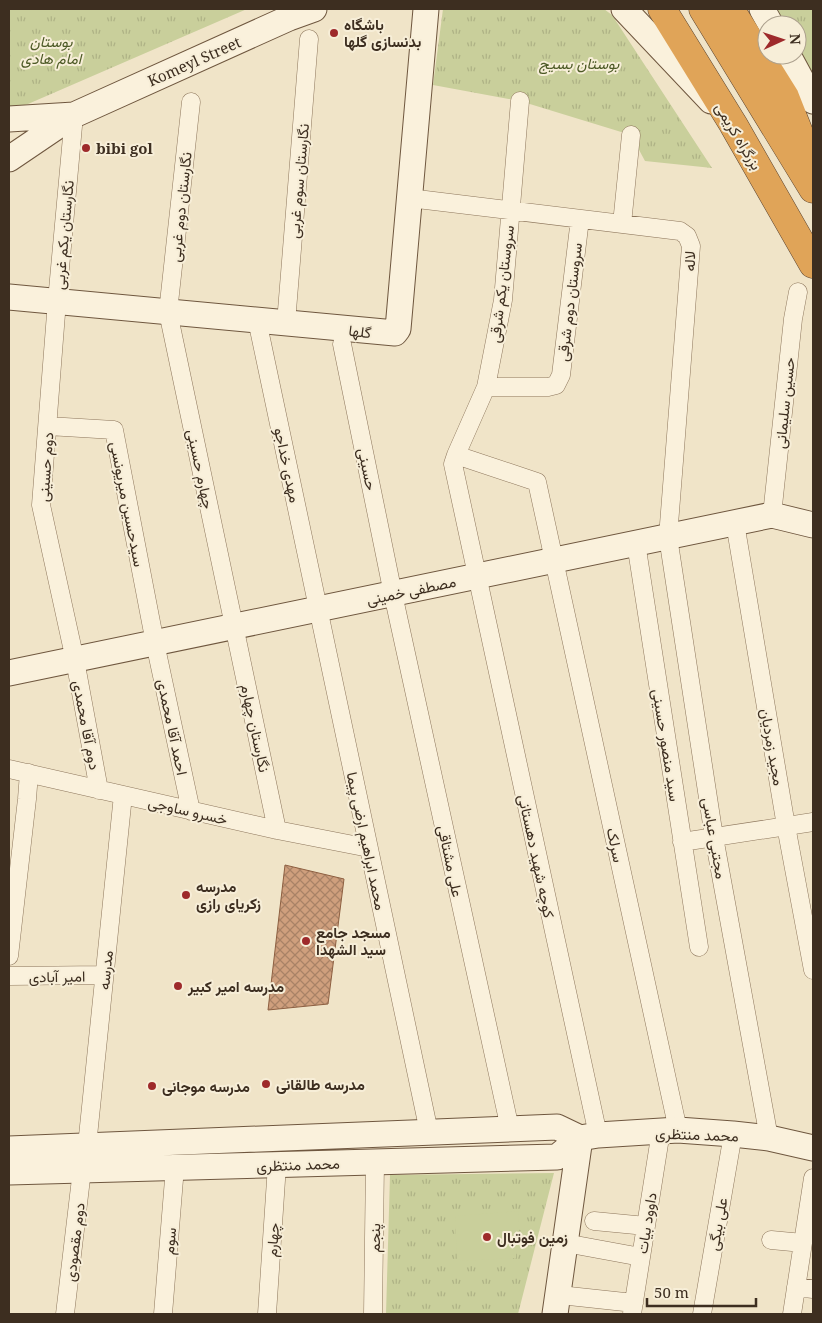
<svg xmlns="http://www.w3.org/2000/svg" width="822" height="1323" font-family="'Noto Serif',Vazirmatn,serif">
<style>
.grass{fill:url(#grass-tufts)}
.garden{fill:#c9cf9b}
.building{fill:url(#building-cross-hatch);stroke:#8d5f41}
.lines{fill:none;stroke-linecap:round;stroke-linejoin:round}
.street-casing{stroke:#8d765c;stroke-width:19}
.secondary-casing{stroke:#6f573f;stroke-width:27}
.highway-casing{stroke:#5b4430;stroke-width:29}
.street{stroke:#faf1dc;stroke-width:18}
.secondary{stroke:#faf1dc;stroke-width:25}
.highway{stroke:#e0a458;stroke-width:28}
.poi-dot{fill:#9e2a2b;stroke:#f7eed8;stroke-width:2}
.labels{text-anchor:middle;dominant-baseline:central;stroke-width:4;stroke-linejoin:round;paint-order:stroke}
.poi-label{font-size:15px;font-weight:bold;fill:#3d2e20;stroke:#f7eed8;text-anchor:start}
.park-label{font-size:15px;font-style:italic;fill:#4d5a26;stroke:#f7eed8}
.street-label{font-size:15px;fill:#3d2e20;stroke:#f7eed8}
</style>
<defs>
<pattern id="grass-tufts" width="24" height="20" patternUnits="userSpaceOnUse" patternTransform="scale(1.25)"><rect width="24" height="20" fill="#c9cf9b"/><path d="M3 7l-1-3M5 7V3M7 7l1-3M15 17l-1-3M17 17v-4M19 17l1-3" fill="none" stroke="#aeb285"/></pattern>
<pattern id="building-cross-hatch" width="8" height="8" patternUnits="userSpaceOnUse" patternTransform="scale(1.25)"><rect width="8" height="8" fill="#cf9f7d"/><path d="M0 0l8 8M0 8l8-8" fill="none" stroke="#a98266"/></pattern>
</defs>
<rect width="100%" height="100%" fill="#f0e4c8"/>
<path class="grass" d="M9,9h238l-219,95 -17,5h-2z
M443,9h161l8,6 100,153 -67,-7 -14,-26 -111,-34 -87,-16z
M773,9h40v68l-16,-27v-25h-15z
M554,1173l-36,141h-132l4,-139z"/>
<path class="garden" d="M519,1211l-3,47 -59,3 -2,-45z"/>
<path class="building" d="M285,865l59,14 -16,125 -60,6z"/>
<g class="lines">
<g class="street-casing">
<path id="street" d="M520,101l-17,199 -17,87 -30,68 -3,9 145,671
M191,102l-23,210 109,518
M74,115l-17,186 -16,204 34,155 24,130
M409,198l271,33 7,5 4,10 -23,291 46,300 55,301
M622,224l9,-89
M257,320l172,812
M286,323l23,-284
M342,344l51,250 117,535
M486,387h62l8,-2 5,-10 19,-156
M48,426l66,4 41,213 36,168
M456,455l81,27 141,648
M772,515l21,-196 5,-27
M735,523l51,303 27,144
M636,543l63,404
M9,769l268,61 92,18
M682,842l131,-20
M9,956l18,-157 2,-26
M9,976l95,-1
M87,1146l36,-351
M594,1221l52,5
M771,1240l32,3
M565,1243l76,14
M796,1287l17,2
M569,1296l65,7
M65,1314l17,-144
M163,1314l12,-147
M267,1314l10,-149
M373,1314l2,-152
M632,1314l29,-183
M702,1314l31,-180
M792,1314l21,-136"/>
</g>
<g class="secondary-casing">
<path id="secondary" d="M624,9l87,92
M762,9l9,16
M788,55l25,46
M9,119l65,-4
M9,159l65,-44 215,-97 25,-9
M9,297l386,36 3,-4 28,-320
M9,673l763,-158 41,10
M9,1149l548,-22 23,11
M9,1172l548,-15 23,-19 18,-3 80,-5 55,4 36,4 44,10
M555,1314l25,-176"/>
</g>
<g class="highway-casing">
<path id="highway" d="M662,9l71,115 80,140
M703,9l110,180
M730,9l55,88 22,56"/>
</g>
<use href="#street" class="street"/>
<use href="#secondary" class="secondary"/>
<use href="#highway" class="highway"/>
</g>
<g class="poi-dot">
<circle cx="334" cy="33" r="5"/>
<circle cx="86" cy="148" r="5"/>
<circle cx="186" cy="895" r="5"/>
<circle cx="306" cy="941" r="5"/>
<circle cx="178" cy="986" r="5"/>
<circle cx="266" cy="1084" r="5"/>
<circle cx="152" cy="1086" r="5"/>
<circle cx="487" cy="1237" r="5"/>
</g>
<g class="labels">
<g class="poi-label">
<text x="344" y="24">باشگاه<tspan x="344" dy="17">بدنسازی گلها</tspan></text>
<text x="96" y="148">bibi gol</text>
<text x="196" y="886">مدرسه<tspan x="196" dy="17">زکریای رازی</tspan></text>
<text x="316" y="932">مسجد جامع<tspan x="316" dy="17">سید الشهدا</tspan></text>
<text x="188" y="986">مدرسه امیر کبیر</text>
<text x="276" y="1084">مدرسه طالقانی</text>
<text x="162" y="1086">مدرسه موجانی</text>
<text x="497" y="1237">زمین فوتبال</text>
</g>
<g class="park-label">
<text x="51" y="41">بوستان<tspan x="51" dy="17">امام هادی</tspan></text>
<text x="579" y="63">بوستان بسیج</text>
</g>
<g class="street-label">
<text transform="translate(194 61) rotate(-24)">Komeyl Street</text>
<text transform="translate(739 136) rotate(59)">بزرگراه کریمی</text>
<text transform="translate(298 181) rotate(-85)">نگارستان سوم غربی</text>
<text transform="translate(180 207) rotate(-84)">نگارستان دوم غربی</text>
<text transform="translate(63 235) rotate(-85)">نگارستان یکم غربی</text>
<text transform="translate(689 261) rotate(-88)">لاله</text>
<text transform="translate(501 284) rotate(-83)">سروستان یکم شرقی</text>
<text transform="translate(569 302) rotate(-83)">سروستان دوم شرقی</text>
<text transform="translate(360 331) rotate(7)">گلها</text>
<text transform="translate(784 403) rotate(-84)">حسین سلیمانی</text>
<text transform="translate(288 465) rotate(78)">مهدی خداجو</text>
<text transform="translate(45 467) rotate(-86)">دوم حسینی</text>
<text transform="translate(201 469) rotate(78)">چهارم حسینی</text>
<text transform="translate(368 469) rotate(78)">حسینی</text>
<text transform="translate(128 504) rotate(79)">سیدحسین میریونسی</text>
<text transform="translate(411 590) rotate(-12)">مصطفی خمینی</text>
<text transform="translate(87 725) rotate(79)">دوم آقا محمدی</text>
<text transform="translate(173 727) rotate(78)">احمد آقا محمدی</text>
<text transform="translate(256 728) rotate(78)">نگارستان چهارم</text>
<text transform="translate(667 745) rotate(81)">سید منصور حسینی</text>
<text transform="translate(773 747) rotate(80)">مجید زمردیان</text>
<text transform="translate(188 810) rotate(13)">خسرو ساوجی</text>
<text transform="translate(715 838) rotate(80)">مجتبی عباسی</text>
<text transform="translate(367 841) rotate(78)">محمد ابراهیم ارضی پیما</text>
<text transform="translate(616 845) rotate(78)">سرلک</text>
<text transform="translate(537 856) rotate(78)">کوچه شهید دهستانی</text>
<text transform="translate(451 861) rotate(78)">علی مشتاقی</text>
<text transform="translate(105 970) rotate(-84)">مدرسه</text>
<text transform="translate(57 976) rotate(-1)">امیر آبادی</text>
<text transform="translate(697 1134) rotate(2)">محمد منتظری</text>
<text transform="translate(298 1164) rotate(-2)">محمد منتظری</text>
<text transform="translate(646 1223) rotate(-81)">داوود بیات</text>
<text transform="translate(717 1224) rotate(-80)">علی بیگی</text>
<text transform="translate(374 1238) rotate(-89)">پنجم</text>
<text transform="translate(272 1240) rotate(-86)">چهارم</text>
<text transform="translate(169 1241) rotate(-85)">سوم</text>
<text transform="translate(74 1242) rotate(-83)">دوم مقصودی</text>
</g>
</g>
<rect width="822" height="1323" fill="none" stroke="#3d2e20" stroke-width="20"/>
<g transform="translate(782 40) rotate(87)"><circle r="24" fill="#f7eed8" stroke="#ada18e"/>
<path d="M0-4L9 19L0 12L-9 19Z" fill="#9e2a2b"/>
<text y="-8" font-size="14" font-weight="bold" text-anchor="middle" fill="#3d2e20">N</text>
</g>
<path d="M647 1298v8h109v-8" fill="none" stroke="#3d2e20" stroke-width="2.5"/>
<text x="654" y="1298" font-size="15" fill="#3d2e20" stroke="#f7eed8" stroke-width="4" paint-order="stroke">50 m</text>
</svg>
